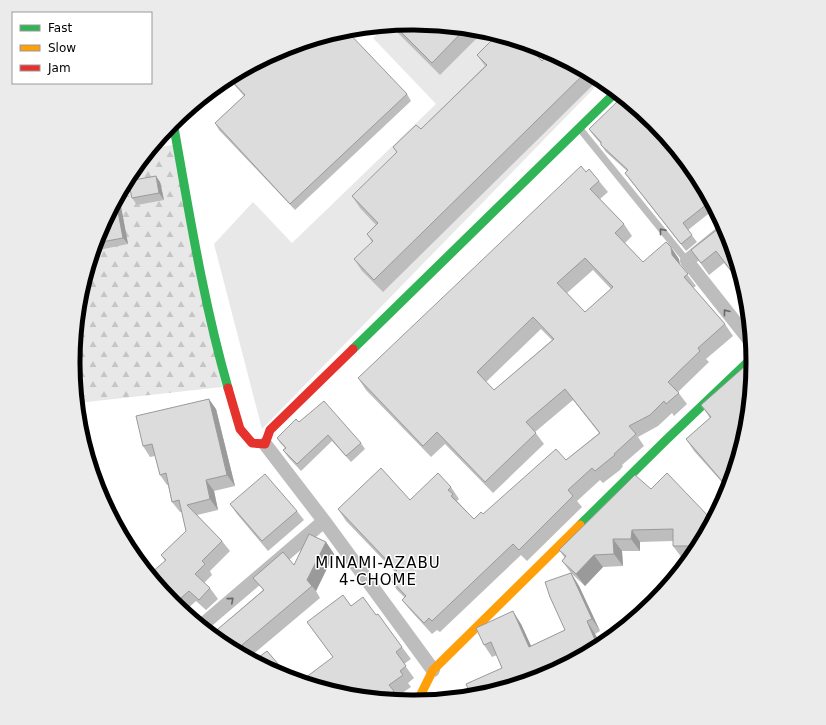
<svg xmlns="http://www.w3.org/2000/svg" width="826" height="725" font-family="'DejaVu Sans',sans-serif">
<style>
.grass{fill:#e8e8e8}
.forest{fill:url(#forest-firs)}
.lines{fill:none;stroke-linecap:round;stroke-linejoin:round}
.lane{stroke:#bdbdbd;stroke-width:7}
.street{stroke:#bdbdbd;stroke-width:14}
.fast{stroke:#30b455;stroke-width:9}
.slow{stroke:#ff9f0a;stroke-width:9}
.jam{stroke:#e5322d;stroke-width:9}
.wall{fill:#bdbdbd;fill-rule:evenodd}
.shaded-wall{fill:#9a9a9a}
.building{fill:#dcdcdc;stroke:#9a9a9a;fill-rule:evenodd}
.oneway{stroke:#686868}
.labels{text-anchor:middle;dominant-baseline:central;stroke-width:3;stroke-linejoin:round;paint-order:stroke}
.neighbourhood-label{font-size:15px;letter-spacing:1px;fill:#000;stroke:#fff}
.rim{fill:none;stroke:#000;stroke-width:5}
</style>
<defs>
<pattern id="forest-firs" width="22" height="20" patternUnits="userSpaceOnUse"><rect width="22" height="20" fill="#e8e8e8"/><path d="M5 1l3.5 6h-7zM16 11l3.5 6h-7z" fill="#c5c5c5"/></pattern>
</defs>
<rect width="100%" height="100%" fill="#fff"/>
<path class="grass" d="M413,23l66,7 64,19 59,31 -340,349 -48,-185 39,-42 39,41 144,-139 -63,-66 13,-12z"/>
<path class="forest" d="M173,145l49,242 -144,16 -4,-41 6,-66 19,-64 32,-58 21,-26z"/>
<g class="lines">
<path class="lane" d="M580,129l107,132"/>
<path class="street" d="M725,230l-38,31 64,81
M265,444l59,77 109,149
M201,626l123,-105"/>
<path class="fast" d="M173,122c16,89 30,179 55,266
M353,349l263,-257
M580,525l86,-85 86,-82"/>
<path class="slow" d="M417,702l16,-32 147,-145"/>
<path class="jam" d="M228,388l12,41 12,14 13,1 5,-14 83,-81"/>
</g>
<path class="wall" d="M413,23l66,7 5,1 -44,44 -50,-50z
M497,35l38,11 -3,4 10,11 8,-8 49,26 -216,213 -21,-21 -8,-12 18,-17 -5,-8 9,-9 -16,-17 -8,-12 45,-43 -4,-6 28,-18 64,-63 -8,-11z
M283,49l12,5 112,40 4,7 -116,109 -76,-80 -4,-7 29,-27 -14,-16 -32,30 -4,-5 31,-25z
M589,129l106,45 25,46 -8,-9 -24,19 9,12 -11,9 -56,-71 -5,-7 2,-2 -21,-19 -5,-7v-1l-7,-8z
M586,172l13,9 9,11 -8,7 24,25 8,12 -7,7 18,19 36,-3 1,6 16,21 -3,2 32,36 8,12 -27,23 3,3 -31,30 9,12 -13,12 -2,-3 -14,13 -20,11 6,9 -22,19 1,1 -3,4 -17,13 -3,-3 -23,21 5,6 -55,54 -6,-6 -81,77 -3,-2 -5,4 -21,-23 -9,-11 3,-2 -8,-8 -8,-12 6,-6 -49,-51 -8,-12 72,-9 41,-13 8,12 -2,2 2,2 15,16 9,-5 83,-54 33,-27 -26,-33 -38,32 9,12 -51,49 -48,-49 -14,13 -65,-67 -8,-12zM593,270l18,19 -26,23 -18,-19zM541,329l11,11 -58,50 -8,-8z
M160,182l4,18 -27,5 -5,-7z
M119,196l9,48 -34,7 5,-19z
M727,233l17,55 -20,-25 -15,12 -18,-25z
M701,405l45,24 -18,60 -34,-38 -8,-12 24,-21z
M216,409l19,77 -21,5 4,19 -21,5 25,26 8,10 -20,20 2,4 -8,8 6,5 8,11 -12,11 -10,-9 -12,11 -11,-10 -8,-41 -4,-6 25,-24 -4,-19h-2l-8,-10 -4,-17h-1l-7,-10 -5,-19 -5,1 -7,-11z
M299,422l62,21 4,6 -14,13 -19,-21 -31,30 -13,-14 -5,-7 2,-2 -4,-4 -4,-6z
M651,489l61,31 -23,38h-7l-9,-12v-5l-33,1v9h-18l1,15 -20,1 -18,19 -14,-13 8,13 21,45 -5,3 6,11 -58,31 -41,-8 -5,-13 -5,2 -8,-12 37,-21 10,22 34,-16 6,-57 -9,-12 3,-3 -6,-8z
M230,504l67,7 7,9 -36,31 -31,-37z
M309,534l17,8 8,12 -18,37 4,7 -69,58 4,4 12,-9 24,28 -8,-3 -59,-31 -12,-11 51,-44 -10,-12 30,-26 11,13z
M351,606l25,9 26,32 9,12 -7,5 10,14 -6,5 3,4 -13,9 3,5 -54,-6 -14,-38 -26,-35z"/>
<path class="shaded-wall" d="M156,176l4,6 4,18 -5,-7z
M119,196l9,48 -5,-6 -7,-37z
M671,247l8,12 1,7 -8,-11z
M209,399l7,10 19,77 -8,-11z
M206,480l8,11 4,19 -8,-11z
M632,530l8,12v9l-9,-12z
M613,539l9,12 1,15 -9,-12z
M326,542l8,12 -18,37 -9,-11z
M594,555l9,12 -18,19 -9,-12z
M571,573l8,13 21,45 -8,-12z
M513,611l8,13 16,35 -8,-12z
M587,621l8,13 6,11 -3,2z"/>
<path class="building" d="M413,23l53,5 -34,35 -38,-38z
M346,30l61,64 -117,110 -75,-81 30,-28 -16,-17 54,-29 6,-2 6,7 13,-13z
M497,35l29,9 16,17 8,-8 36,19 -212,208 -20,-21 19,-18 -6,-7 11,-11 -26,-27 45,-44 -4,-5 23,-22 5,4 66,-64 -10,-10z
M622,97l31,26 42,51 21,38 -1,1 -8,-9 -24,19 9,12 -11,9 -56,-71 3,-3 -27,-25v-3l-12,-13z
M581,166l5,6 3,-3 10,12 -9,8 34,35 -9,9 28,29 23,-20 5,5 1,8 16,19 -4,3 41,47 -27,24 2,3 -32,31 11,11 -13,11 -2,-3 -14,14 -21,11 7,8 -22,20 1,1 -4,3 -16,13 -3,-3 -24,22 5,6 -54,54 -6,-6 -81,77 -3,-3 -5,5 -22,-23 4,-4 -17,-18 8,-7 -59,-62 43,-41 29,32 28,-27 13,14 -3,3 5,4 -2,2 23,23 7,-7 2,2 73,-65 10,11 34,-27 -35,-44 -39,33 10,11 -51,49 -48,-50 -14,14 -65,-68zM585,258l28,29 -28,25 -28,-29zM533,317l21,22 -60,51 -17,-18z
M156,176l3,17 -27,5 -4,-17z
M116,201l7,37 -27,5 3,-11z
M723,225l4,8 16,53 -27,-35 -15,12 -10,-13z
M752,360l-6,69 -18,59 -42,-49 25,-22 -10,-12z
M209,399l18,76 -21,5 4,19 -23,6 35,36 -20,20 3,3 -10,10 15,14 -11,12 -10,-9 -15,13 -24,-30 16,-14 -5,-5 25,-24 -7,-31 -7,2 -6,-29 -6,2 -8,-31 -9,2 -7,-30z
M324,401l37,42 -15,13 -18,-21 -31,29 -14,-14 3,-2 -9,-10 19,-19 3,3z
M667,473l45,47 -17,31 -5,7v-12h-17v-17l-41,1 -1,9h-18l1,15 -20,1 -18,19 -14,-13 4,-5 -7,-6 76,-75 16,14z
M265,474l32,37 -35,30 -32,-37z
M309,534l17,8 -19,38 5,6 -70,59 13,15 12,-9 24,28 -8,-3 -59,-31 -12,-11 52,-44 -11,-12 30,-26 11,13z
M571,573l21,46 -5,2 11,26 -55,29 -64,20h-8l-5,-12 36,-16 -11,-26 -7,3 -8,-17 37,-17 16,36 36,-17 -15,-33 -5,-15z
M343,595l8,11 12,-9 13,18 2,-1 24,33 -6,5 10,14 -6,5 3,4 -14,10 5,6 -7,5 2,3 -1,1 -41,-5 -46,-14 32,-24 -26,-35z"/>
<defs><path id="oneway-chevron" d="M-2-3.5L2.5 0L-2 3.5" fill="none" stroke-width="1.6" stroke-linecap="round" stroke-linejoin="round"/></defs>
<g class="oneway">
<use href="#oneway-chevron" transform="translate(662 231) rotate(-129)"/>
<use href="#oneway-chevron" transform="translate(726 312) rotate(-128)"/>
<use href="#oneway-chevron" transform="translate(231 600) rotate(-41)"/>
</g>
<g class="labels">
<g class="neighbourhood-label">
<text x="378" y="563">MINAMI-AZABU<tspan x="378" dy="17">4-CHOME</tspan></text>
</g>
</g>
<path d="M0 0H826V725H0ZM412 30H414A332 332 0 0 1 746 362V363A332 332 0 0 1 414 695H412A332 332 0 0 1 80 363V362A332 332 0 0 1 412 30Z" fill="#ebebeb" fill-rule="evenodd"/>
<path class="rim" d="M412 30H414A332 332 0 0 1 746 362V363A332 332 0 0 1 414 695H412A332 332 0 0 1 80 363V362A332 332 0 0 1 412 30Z"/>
<rect x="12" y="12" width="140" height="72" fill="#ffffff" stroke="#999999"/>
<rect x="20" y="25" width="20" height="6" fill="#30b455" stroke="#999999"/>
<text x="48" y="32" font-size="12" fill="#000000">Fast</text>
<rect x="20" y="45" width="20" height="6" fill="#ff9f0a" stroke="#999999"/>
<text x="48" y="52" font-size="12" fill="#000000">Slow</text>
<rect x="20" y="65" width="20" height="6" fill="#e5322d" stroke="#999999"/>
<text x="48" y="72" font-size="12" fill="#000000">Jam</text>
</svg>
